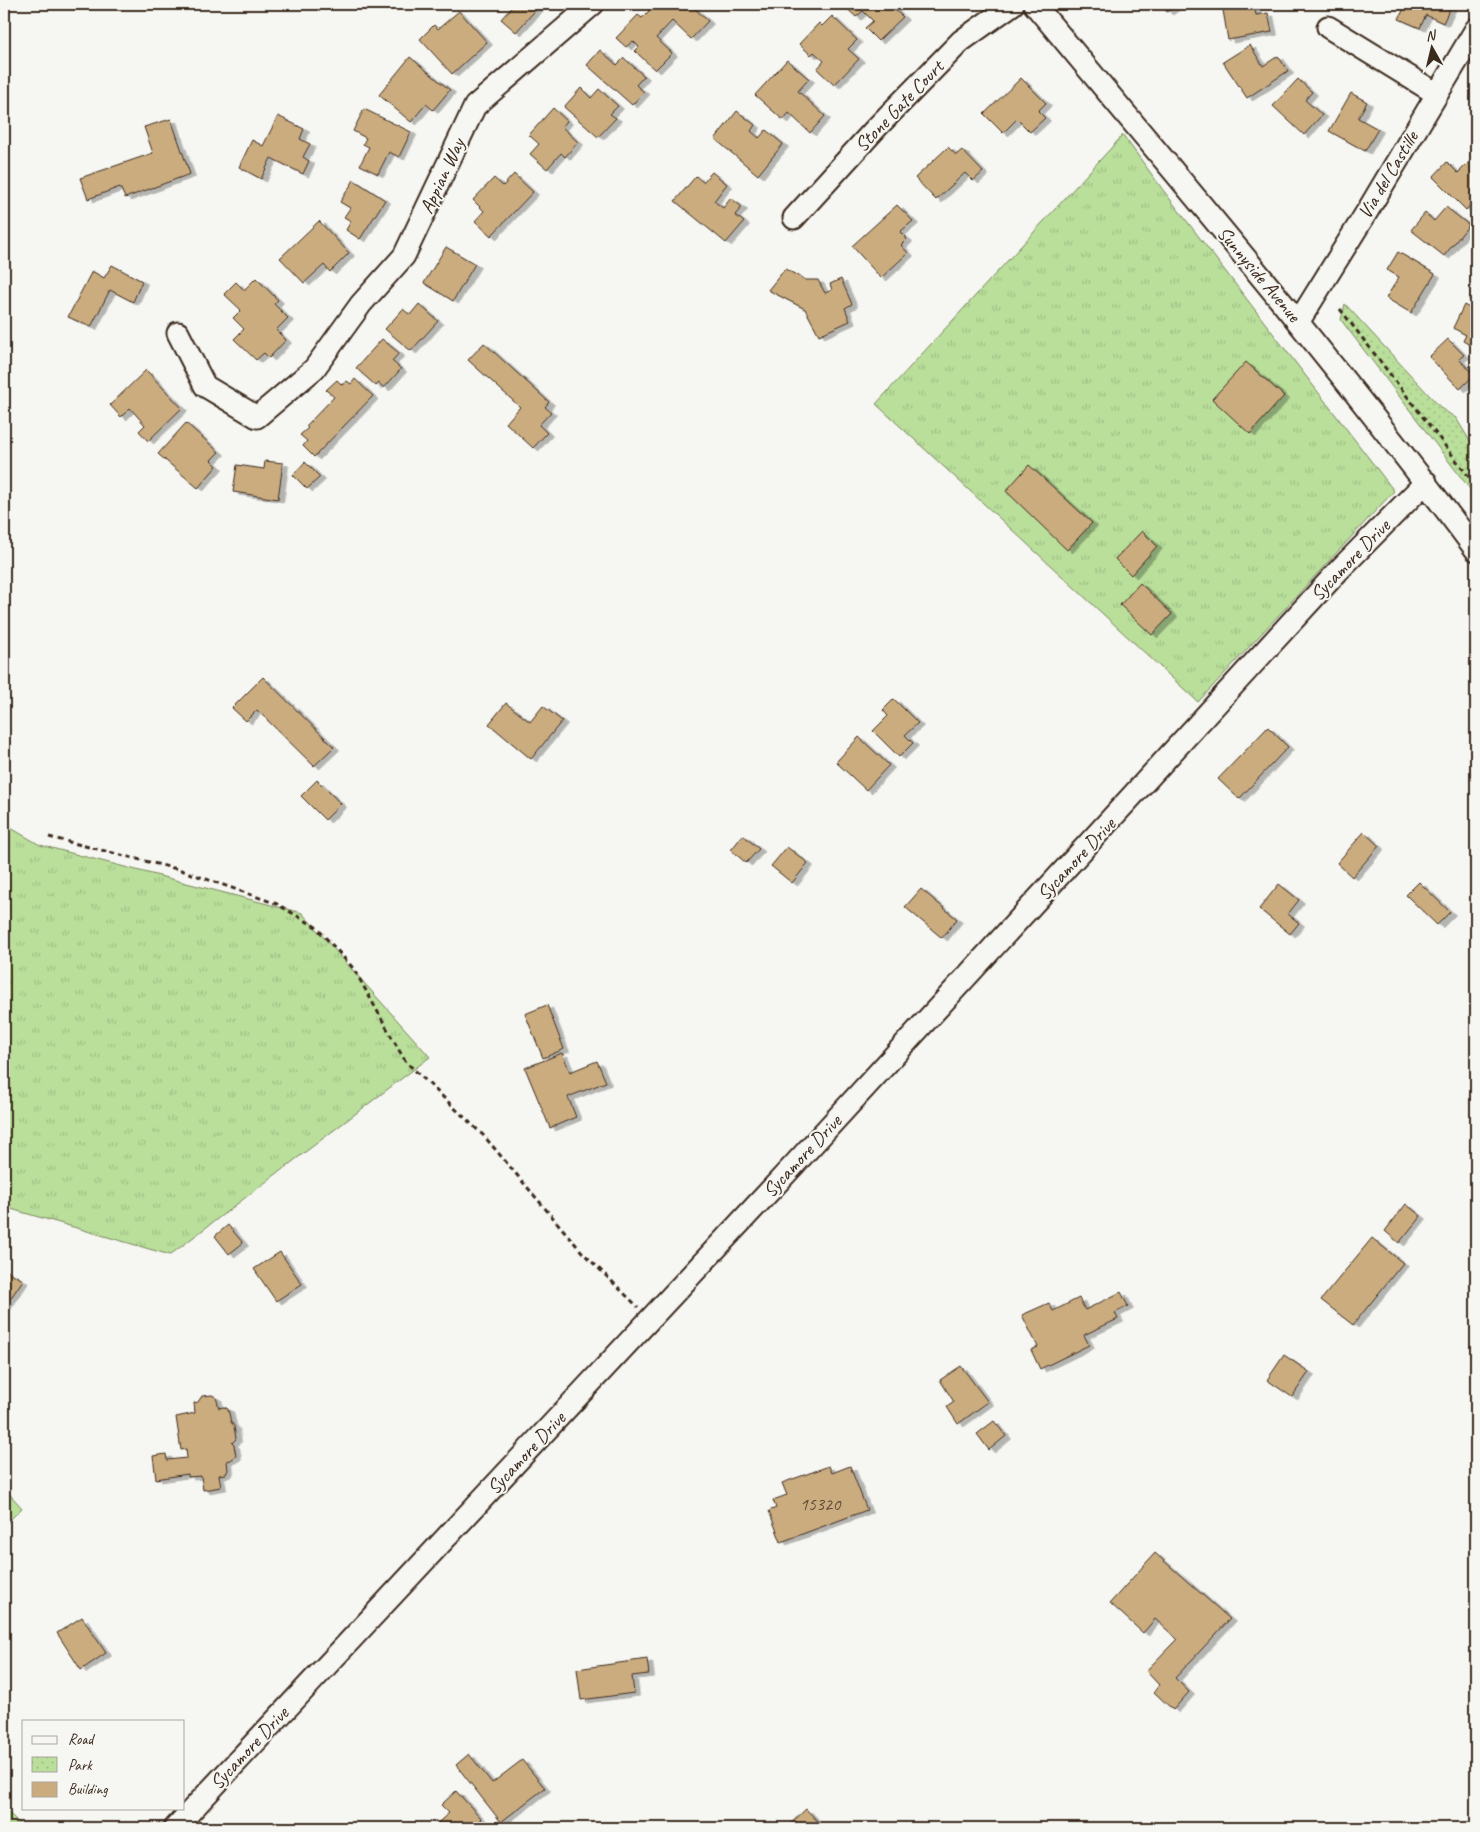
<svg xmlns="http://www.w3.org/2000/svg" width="1480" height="1832" font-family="Caveat,sans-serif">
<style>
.grass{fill:url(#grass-tufts);stroke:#7a845c}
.park{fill:url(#park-dots);stroke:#7a845c}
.building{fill:#caac7f;stroke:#3b2a1e;filter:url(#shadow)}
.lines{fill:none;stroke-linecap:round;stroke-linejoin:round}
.minor-casing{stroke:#3b2a1e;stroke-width:25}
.path{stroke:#3b2a1e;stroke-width:3;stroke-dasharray:5 4;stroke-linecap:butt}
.minor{stroke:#f6f6f2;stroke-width:21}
.labels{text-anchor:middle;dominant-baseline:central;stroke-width:4;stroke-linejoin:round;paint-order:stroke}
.number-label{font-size:18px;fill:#5f4a36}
.street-label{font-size:20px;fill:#3b2a1e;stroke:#f6f6f2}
</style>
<defs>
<pattern id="grass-tufts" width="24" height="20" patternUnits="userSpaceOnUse" patternTransform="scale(1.25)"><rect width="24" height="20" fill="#b9df9b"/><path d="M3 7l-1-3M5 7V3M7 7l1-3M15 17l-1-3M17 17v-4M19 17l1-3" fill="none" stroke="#a0c085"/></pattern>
<pattern id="park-dots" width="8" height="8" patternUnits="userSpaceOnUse" patternTransform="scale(1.25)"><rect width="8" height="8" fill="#b9df9b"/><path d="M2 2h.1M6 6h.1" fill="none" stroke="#a0c085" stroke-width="1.8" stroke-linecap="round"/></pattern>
<filter id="shadow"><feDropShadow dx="5.5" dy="3" stdDeviation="0" flood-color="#0004"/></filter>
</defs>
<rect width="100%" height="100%" fill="#f6f6f2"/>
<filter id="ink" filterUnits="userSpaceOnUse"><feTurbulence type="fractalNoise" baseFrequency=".02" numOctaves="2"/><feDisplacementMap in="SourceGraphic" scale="10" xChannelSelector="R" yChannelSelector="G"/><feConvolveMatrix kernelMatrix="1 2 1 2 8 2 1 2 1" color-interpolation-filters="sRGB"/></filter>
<g filter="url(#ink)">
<path class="grass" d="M1123,135l40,55 231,301 -196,211 -322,-298z
M4,824l36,21 262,68 128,144 -260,198 -166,-48z
M4,1488l18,20 -18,18z
M4,1808l20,20h-20z"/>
<path class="park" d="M1345,304l97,105 14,9 14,23 6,2v54l-135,-177z"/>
<path class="building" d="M507,4h34l-25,28 -15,-13 10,-11z
M647,4h25l3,2 2,-2h13l18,17 -17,18 -19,-18 -16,17 16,15 -17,17 -20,-19 4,-4 -6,-6 -7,6 -10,-9 22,-23 4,3 7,-7 -4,-5z
M842,4h57l-5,5 9,8 -25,24 -13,-13 8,-7 -10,-10 -7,6z
M1161,4h18l-12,8z
M1222,4h32l2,11 12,-2 4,19 -44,8z
M1406,4h46l-9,19 -17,-8 -6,13 -21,-9z
M459,11l28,31 -35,32 -32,-35 14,-14 4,4z
M832,16l25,24 -9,9 11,10 -25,26 -17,-16 7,-8 -10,-9 -3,3 -12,-11 20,-21 3,3z
M1250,45l13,21 15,-10 10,15 -41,27 -24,-36z
M600,50l17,15 7,-7 20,18 -8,9 8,7 -12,13 -45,-40z
M410,57l40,33 -17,20 -7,-6 -15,18 -32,-27z
M787,60l22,19 -11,12 27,25 -15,17 -21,-20 -6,7 -28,-25z
M1021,78l25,25 -8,8 7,7 -15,14 -13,-13 -14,14 -19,-19z
M1298,79l14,13 -7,8 17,15 -18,20 -31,-29z
M581,88l10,10 8,-9 19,17 -8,8 6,4 -18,19 -34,-30z
M1351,93l16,9 -9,16 20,11 -13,22 -36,-20z
M553,108l14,13 -5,6 16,15 -13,15 -4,-4 -14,16 -17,-15 9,-10 -10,-9z
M364,109l47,23 -12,25 -10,-5 -11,22 -18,-9 9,-18 -6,-3 3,-6 -13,-7z
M737,111l18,14 -4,6 8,7 7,-8 17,14 -25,31 -43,-36z
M278,116l26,13 -4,10 10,5 -7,13 6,4 -6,13 -32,-16 -10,21 -22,-12 13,-27 11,6z
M171,119l19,55 -65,24 -5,-11 -32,12 -8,-21 73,-25 -9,-26z
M948,147l8,8 6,-5 21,22 -10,9 -8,-8 -29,27 -21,-22z
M1474,157l2,2v40l-10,11 -33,-33 14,-15 11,11z
M712,172l15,12 -13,17 9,7 8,-10 11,9 -7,8 9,7 -18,21 -51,-42 21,-25 7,6z
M514,174l19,18 -42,44 -16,-15 9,-10 -11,-11 21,-22 9,8z
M354,180l31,20 -25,39 -14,-9 5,-9 -7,-4 6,-9 -10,-6z
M897,205l16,16 -13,11 7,7 -6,6 7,8 -27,25 -29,-32z
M1446,207l23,18 -25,31 -33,-26 14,-17 9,8z
M319,221l30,32 -19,19 -6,-7 -20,18 -24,-25z
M446,247l29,17 -22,37 -29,-18z
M1398,252l37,22 -24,39 -25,-15 13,-21 -12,-7z
M112,265l30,16 -9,21 -23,-12 -19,37 -23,-10 24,-46 12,7z
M785,269l21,11h12l7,13 7,-3 -2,-6 11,-5 11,25 -7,4 5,13 -31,14 -14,-26 -37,-19z
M256,278l22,22 -4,4 14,14 -12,12 10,10 -17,18 -5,-5 -8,7 -22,-21 10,-10 -11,-11 8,-8 -17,-16 12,-12 8,8z
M1476,284v20l-7,-4z
M419,304l19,17 -27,30 -26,-22 18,-20 7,6z
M1464,305l12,7v36l-13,-7 3,-6 -13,-7z
M382,339l17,14 -7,8 9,8 -17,19 -5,-5 -3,3 -20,-18z
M1448,339l16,16 -5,4 15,16 -14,14 -31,-32z
M484,343l65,59 -4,5 6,5 -12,13 8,8 -14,15 -27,-25 14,-16 -52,-47z
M1246,362l38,34 -34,38 -38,-35z
M146,370l36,38 -34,33 -9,-10 6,-6 -15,-17 -9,9 -11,-12z
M355,379l18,17 -59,61 -11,-11 4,-5 -7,-6 8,-7 -2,-2 28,-29 -8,-7 11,-10 5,5 5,-4 4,3z
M186,423l33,29 -8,8 6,6 -19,22 -40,-34z
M265,461l18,2 -5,36 -45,-7 4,-27 27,4z
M305,462l15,15 -13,12 -14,-14z
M1029,465l63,58 -25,27 -61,-59z
M1142,531l15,15 -26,29 -16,-16z
M1140,583l32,31 -20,21 -32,-30z
M263,677l71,70 -20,19 -57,-56 -11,11 -14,-13z
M894,699l24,24 -13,12 8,8 -14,14 -26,-26 15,-15 -5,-6z
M506,703l24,19 13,-16 19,15 -31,38 -42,-35z
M1268,727l20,20 -49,52 -21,-20z
M859,737l30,28 -23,25 -30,-28z
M317,780l24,24 -16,16 -24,-24z
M1364,832l15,14 -27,31 -15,-14z
M743,835l16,14 -13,14 -15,-13z
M787,847l21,16 -16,20 -21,-17z
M1419,882l31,30 -13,13 -31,-30z
M1279,884l20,16 -11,14 11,9 -9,11 -31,-25z
M921,889l36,30 -15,19 -37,-31z
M547,1005l17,44 -21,9 -18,-44z
M562,1053l8,19 27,-11 9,21 -38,15 8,20 -26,11 -25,-60z
M1406,1204l15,12 -22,27 -14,-12z
M228,1225l15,18 -14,11 -14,-18z
M1372,1238l31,25 -50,62 -32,-25z
M280,1252l22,32 -26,17 -22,-32z
M4,1269l19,11 -19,28z
M1121,1292l7,14 -13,7 3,6 -34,16 5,10 -49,24 -9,-19 7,-3 -16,-32 27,-12 4,8 26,-13 6,12z
M1284,1355l25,17 -17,25 -25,-17z
M961,1366l27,36 -30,22 -11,-17 7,-5 -14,-22z
M212,1395l4,2 3,11 5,-1 4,2 3,13 3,4 2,13 -4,4 2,2 2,11 -5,4 -4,1 1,9 -2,4 -7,1 2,12 -18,3 -2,-14 -13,1v-3l-32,5 -3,-23 13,-2 1,6 20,-2 -1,-9 -5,1 -5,-33 19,-4 -1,-10 4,-1 4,-6z
M994,1421l12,15 -17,14 -12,-16z
M829,1466l3,7 18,-7 17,44 -86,32 -12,-31 7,-3 -3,-8 14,-5 -5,-12z
M1155,1553l75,66 -55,59 14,14 -16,18 -19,-18 5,-7 -13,-14 31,-32 -22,-20 -12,14 -33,-30z
M82,1617l24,36 -25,17 -24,-37z
M647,1659l2,15 -17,2 2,17 -53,7 -4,-31z
M469,1754l23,29 30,-23 23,28 -44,34 -45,-57z
M456,1791l26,28 -10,9h-40l17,-15 -8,-8z
M806,1809l18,19h-38z"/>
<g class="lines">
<g class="minor-casing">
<path id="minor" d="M1034,4c150,180 302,358 442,546
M1328,27l109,67
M794,218l83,-91 84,-86 52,-37
M1299,321l69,-111 108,-181
M178,333l27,53 52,31 57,-48 47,-65 43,-48 71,-150 118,-102
M175,1828l618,-662 546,-596 87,-88"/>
</g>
<path class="path" d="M1340,309l136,177
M49,837l132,33 96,34 39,23 38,42 51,92 79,75 98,116 56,55"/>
<use href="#minor" class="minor"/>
</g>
</g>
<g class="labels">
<g class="number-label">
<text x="820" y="1504">15320</text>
</g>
<g class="street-label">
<text transform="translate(899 106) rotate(-46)">Stone Gate Court</text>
<text transform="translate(1388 175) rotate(-59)">Via del Castille</text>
<text transform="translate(442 176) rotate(-65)">Appian Way</text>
<text transform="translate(1259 274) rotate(50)">Sunnyside Avenue</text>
<text transform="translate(1350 560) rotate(-46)">Sycamore Drive</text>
<text transform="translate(1076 859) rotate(-47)">Sycamore Drive</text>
<text transform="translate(802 1156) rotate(-47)">Sycamore Drive</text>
<text transform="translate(526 1453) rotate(-47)">Sycamore Drive</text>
<text transform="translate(249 1748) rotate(-47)">Sycamore Drive</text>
</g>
</g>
<rect width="1480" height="1832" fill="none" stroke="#f6f6f2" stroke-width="20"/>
<rect x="10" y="10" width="1460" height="1812" fill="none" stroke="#3b2a1e" stroke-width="2" filter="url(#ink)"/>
<rect x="22" y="1720" width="162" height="90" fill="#f6f6f2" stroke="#aba49d"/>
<rect x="32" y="1736" width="25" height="8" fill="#f6f6f2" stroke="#aba49d"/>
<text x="68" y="1744" font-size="15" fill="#3b2a1e">Road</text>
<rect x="32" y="1757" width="25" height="15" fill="url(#park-dots)" stroke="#aba49d"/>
<text x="68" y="1770" font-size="15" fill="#3b2a1e">Park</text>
<rect x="32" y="1782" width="25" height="15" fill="#caac7f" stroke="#aba49d"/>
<text x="68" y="1794" font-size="15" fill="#3b2a1e">Building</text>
<g transform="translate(1432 48) rotate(352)" stroke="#f6f6f2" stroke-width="4" paint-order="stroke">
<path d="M0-4L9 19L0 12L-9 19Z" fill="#3b2a1e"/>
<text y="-8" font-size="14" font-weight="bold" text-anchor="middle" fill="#3b2a1e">N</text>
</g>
</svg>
